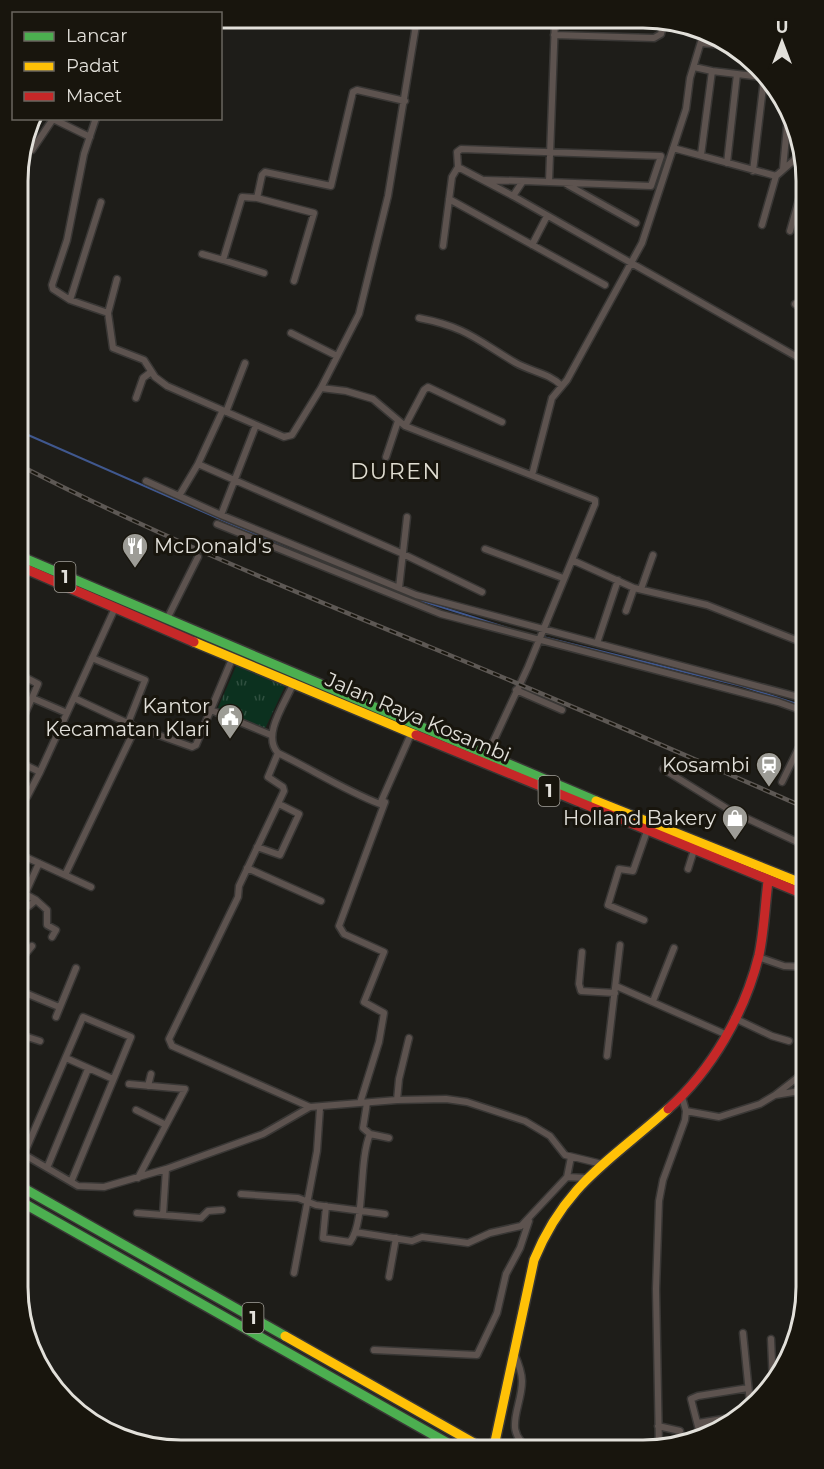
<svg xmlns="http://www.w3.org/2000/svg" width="824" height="1469" font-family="Montserrat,sans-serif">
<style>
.grass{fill:url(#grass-tufts)}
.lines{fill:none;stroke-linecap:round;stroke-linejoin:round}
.stream{stroke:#40588f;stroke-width:2}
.street-casing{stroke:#393735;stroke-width:9}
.fast-casing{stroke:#393735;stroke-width:12}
.slow-casing{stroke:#393735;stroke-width:12}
.jam-casing{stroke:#393735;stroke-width:12}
.street{stroke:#5d534f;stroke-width:6}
.fast{stroke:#4caf50;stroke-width:9}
.slow{stroke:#ffc107;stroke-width:9}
.jam{stroke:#c62828;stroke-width:9}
.rail-casing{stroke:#5d5854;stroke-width:4.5}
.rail{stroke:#18150d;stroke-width:2;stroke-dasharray:7;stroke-linecap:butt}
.labels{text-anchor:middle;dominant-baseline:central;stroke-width:6;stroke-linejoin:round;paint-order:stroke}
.shield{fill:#18150d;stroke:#a5a39c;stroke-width:1.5}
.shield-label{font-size:18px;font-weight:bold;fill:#e2e0da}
.poi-label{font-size:20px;fill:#e2e0da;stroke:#18150d;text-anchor:end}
.street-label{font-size:20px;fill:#e2e0da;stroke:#18150d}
.quarter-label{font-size:22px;letter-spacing:1.5px;fill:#e0ddd1;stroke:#18150d}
.rim{fill:none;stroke:#e2e0da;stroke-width:3}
</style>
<defs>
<pattern id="grass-tufts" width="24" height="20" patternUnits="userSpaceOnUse" patternTransform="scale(1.5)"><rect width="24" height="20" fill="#0c311f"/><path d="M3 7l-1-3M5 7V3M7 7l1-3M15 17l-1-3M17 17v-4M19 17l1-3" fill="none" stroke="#2f4f3f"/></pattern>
</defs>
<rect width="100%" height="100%" fill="#1e1d19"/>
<path class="grass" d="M237,664l48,22 -21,45 -47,-21z"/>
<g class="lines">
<path class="stream" d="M19,431l292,128
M338,570l81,30 98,31
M543,637l199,49 64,21"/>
<g class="street-casing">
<path id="street" d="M555,20l-6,162 -26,-1 -10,15 293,166
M554,35l100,3 7,-4 3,-13
M701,43l21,2
M694,67l18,4
M96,118l-12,36 -17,86 -15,45 1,4 17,11 38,13
M673,148l103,28
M32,150l21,-31 37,18
M701,155l11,-84 50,6
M727,163l10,-89
M783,169l5,-54
M753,171l11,-92
M485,180l37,1
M566,184l70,39
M513,196l-55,-29 -1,-15 4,-3 200,7 -10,30 -102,-4
M257,198l57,15 -20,68
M449,199l156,86
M762,225l14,-49 25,-22
M790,231l10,-35 6,-8
M532,245l15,-29
M443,246l9,-69 6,-10
M202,254l21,6
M264,273l-41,-13 19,-63 15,1 5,-23 3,-3 66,14 22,-94 4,-2 48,11
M117,279l-9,34 5,35 31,12 11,17 12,9 117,51 8,-2 29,-47 38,-74 29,-118 29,-177
M70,300l31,-98
M795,304l11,6
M419,318c47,9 58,22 97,45 16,9 33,10 46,23
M291,333l46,23
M321,388l25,3 27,8 32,27 190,74v4l-67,163 -41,88
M136,398l7,-20 8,-6
M222,412l-24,52 203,89 81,39
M226,412l19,-49
M405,426l19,-36 4,-3 74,35
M386,457l12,-36
M532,475l20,-77 15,-18 75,-137 44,-134 4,-31 13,-43
M146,481l75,34 195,80 390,104
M179,496l19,-32
M221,515l35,-90
M217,524l224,90 337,88 28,10
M485,549l78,29
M572,560l62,28 73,17 99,39
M399,588l8,-71
M641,589l12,-34
M626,611l8,-23
M167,619l31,-62
M597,643l21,-63
M92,658l53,22 -17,43
M19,674l19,10 -6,14
M294,682c-8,20 -33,53 -16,71l-10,24 15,10 1,4 -45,95 -1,11 -69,142 3,7 138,61 87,-7 49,-1 21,3 58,19 25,15 15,19 37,9
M516,690l46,20
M74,698l62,29 56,20 4,-2 36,-86
M211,710l60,25
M19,727l13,-29 35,15
M278,753c35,17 66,37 102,51l31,-70
M19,762l21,10
M663,769l68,42 75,35
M782,782l24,-49
M19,797h8l13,-25 75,-164
M257,847l23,8 19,-41 -20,-10
M19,854l72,33
M247,868l74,33
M688,869l6,-19
M65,875l71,-148
M36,900l11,10v15l9,5 -4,7
M18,907l11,-1 7,-6 -11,-6 14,-31
M644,920l-36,-15 11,-36 14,2 14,-40
M582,952l-3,32 2,7 34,2
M758,957l26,9 22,1
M18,958l5,-1 9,-11
M616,986l109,48
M18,990l41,17
M653,1001l21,-53
M56,1017l20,-49
M734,1018l38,18 17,5
M18,1034l22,7
M607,1056l13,-111
M66,1058l47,21
M129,1084l56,5 -47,89
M148,1086l3,-12
M775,1095l31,-24
M397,1100l2,-21 10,-41
M360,1103l19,-61 5,-29 -20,-11 20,-50 -40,-18 -5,-8 46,-124
M367,1103l-4,25 7,6 19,4
M136,1110l30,15
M686,1111l33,6 41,-13 15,-9 31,-5
M18,1151l60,35 26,1 62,-18 97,-35 47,-27
M24,1154l59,-137 48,20 -60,145
M47,1168l41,-99
M567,1177l4,-20
M241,1194l57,4 18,7 69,9
M326,1206l-3,32 27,4c16,-22 8,-79 20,-108
M137,1213l64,5 7,-7 14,-1
M163,1215l3,-46
M355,1232l57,9 10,-4 46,6 22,-10 31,-7 46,-49 19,1
M294,1273l23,-122 3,-43
M389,1277l7,-39
M743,1333l7,70
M771,1339l2,46
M374,1350l103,5 20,-42 9,-39 14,-26 9,-27
M514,1353c4,9 8,19 8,28 0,28 -22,51 11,70
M698,1423l31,-5
M658,1426l22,5
M700,1429l17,-3
M701,1438l-10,-39 7,-3 50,-8
M659,1448l-3,-159 3,-88 4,-21 22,-60 1,-9 -4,-14"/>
</g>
<g class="fast-casing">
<path id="fast" d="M19,556l577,245
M18,1185l267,151
M18,1200l442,250"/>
</g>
<g class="slow-casing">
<path id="slow" d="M194,642l222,93
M596,801l210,84
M285,1336l203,115
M493,1451l41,-191c31,-76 76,-99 134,-151"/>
</g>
<g class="jam-casing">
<path id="jam" d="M19,566l175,76
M416,735l390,160
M668,1109c44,-39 77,-97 91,-154 5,-24 6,-49 9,-74"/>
</g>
<use href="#street" class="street"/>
<use href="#fast" class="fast"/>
<use href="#slow" class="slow"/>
<use href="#jam" class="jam"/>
<g class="rail-casing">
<path id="rail" d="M19,465c134,69 272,125 411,182 126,52 251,106 376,161"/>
</g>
<use href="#rail" class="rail"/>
</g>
<defs>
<g id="restaurant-pin" transform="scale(1.35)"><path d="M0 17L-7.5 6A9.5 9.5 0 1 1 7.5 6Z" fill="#9d9c96" stroke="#18150d"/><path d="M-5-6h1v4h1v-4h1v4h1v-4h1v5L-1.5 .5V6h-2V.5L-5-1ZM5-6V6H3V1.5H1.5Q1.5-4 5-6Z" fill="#fff"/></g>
<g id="civic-pin" transform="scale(1.35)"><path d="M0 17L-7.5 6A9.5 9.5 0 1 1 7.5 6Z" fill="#9d9c96" stroke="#18150d"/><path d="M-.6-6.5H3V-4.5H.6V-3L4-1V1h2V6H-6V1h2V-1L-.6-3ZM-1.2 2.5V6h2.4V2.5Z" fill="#fff"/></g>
<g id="station-pin" transform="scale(1.35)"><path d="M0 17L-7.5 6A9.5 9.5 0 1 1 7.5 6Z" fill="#9d9c96" stroke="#18150d"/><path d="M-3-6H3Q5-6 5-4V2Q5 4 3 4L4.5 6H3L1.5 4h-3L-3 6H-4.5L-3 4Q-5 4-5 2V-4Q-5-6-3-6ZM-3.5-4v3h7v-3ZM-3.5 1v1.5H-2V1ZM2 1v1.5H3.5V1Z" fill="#fff"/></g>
<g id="shop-pin" transform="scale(1.35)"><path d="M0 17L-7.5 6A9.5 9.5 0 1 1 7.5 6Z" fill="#9d9c96" stroke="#18150d"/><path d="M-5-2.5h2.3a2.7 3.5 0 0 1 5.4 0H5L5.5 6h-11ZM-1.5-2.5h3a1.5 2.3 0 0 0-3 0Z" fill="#fff"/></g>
</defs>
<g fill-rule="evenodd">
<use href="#restaurant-pin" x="135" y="546"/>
<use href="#civic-pin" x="230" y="717"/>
<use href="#station-pin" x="769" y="765"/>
<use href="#shop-pin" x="735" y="818"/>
</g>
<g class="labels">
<g class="shield">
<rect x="54.5" y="562" width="21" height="30" rx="4.5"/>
<rect x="538.5" y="776" width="21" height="30" rx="4.5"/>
<rect x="242.5" y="1303" width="21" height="30" rx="4.5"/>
</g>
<g class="shield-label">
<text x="65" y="577">1</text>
<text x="549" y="791">1</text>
<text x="253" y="1318">1</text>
</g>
<g class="poi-label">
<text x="154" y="546" text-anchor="start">McDonald's</text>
<text x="210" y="706">Kantor<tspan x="210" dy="23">Kecamatan Klari</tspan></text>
<text x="750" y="765">Kosambi</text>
<text x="716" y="818">Holland Bakery</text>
</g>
<g class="street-label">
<text transform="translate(418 717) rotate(23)">Jalan Raya Kosambi</text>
</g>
<g class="quarter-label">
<text x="396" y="471">DUREN</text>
</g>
</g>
<path d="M0 0H824V1469H0ZM181 28H643A153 153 0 0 1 796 181V1287A153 153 0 0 1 643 1440H181A153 153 0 0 1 28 1287V181A153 153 0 0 1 181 28Z" fill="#18150d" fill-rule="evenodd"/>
<path class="rim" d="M181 28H643A153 153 0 0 1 796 181V1287A153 153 0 0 1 643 1440H181A153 153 0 0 1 28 1287V181A153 153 0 0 1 181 28Z"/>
<rect x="12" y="12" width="210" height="108" fill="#18150d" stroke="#69665f" stroke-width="1.5"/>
<rect x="24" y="32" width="30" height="9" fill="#4caf50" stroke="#69665f" stroke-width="1.5"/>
<text x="66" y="42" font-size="18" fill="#e2e0da">Lancar</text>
<rect x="24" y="62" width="30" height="9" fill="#ffc107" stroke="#69665f" stroke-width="1.5"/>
<text x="66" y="72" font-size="18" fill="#e2e0da">Padat</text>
<rect x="24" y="92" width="30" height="9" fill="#c62828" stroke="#69665f" stroke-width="1.5"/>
<text x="66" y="102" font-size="18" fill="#e2e0da">Macet</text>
<g transform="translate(782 42)" stroke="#18150d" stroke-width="4.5" paint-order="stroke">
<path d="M0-4.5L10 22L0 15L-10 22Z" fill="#e2e0da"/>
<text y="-9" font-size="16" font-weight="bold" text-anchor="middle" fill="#e2e0da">U</text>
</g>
</svg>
